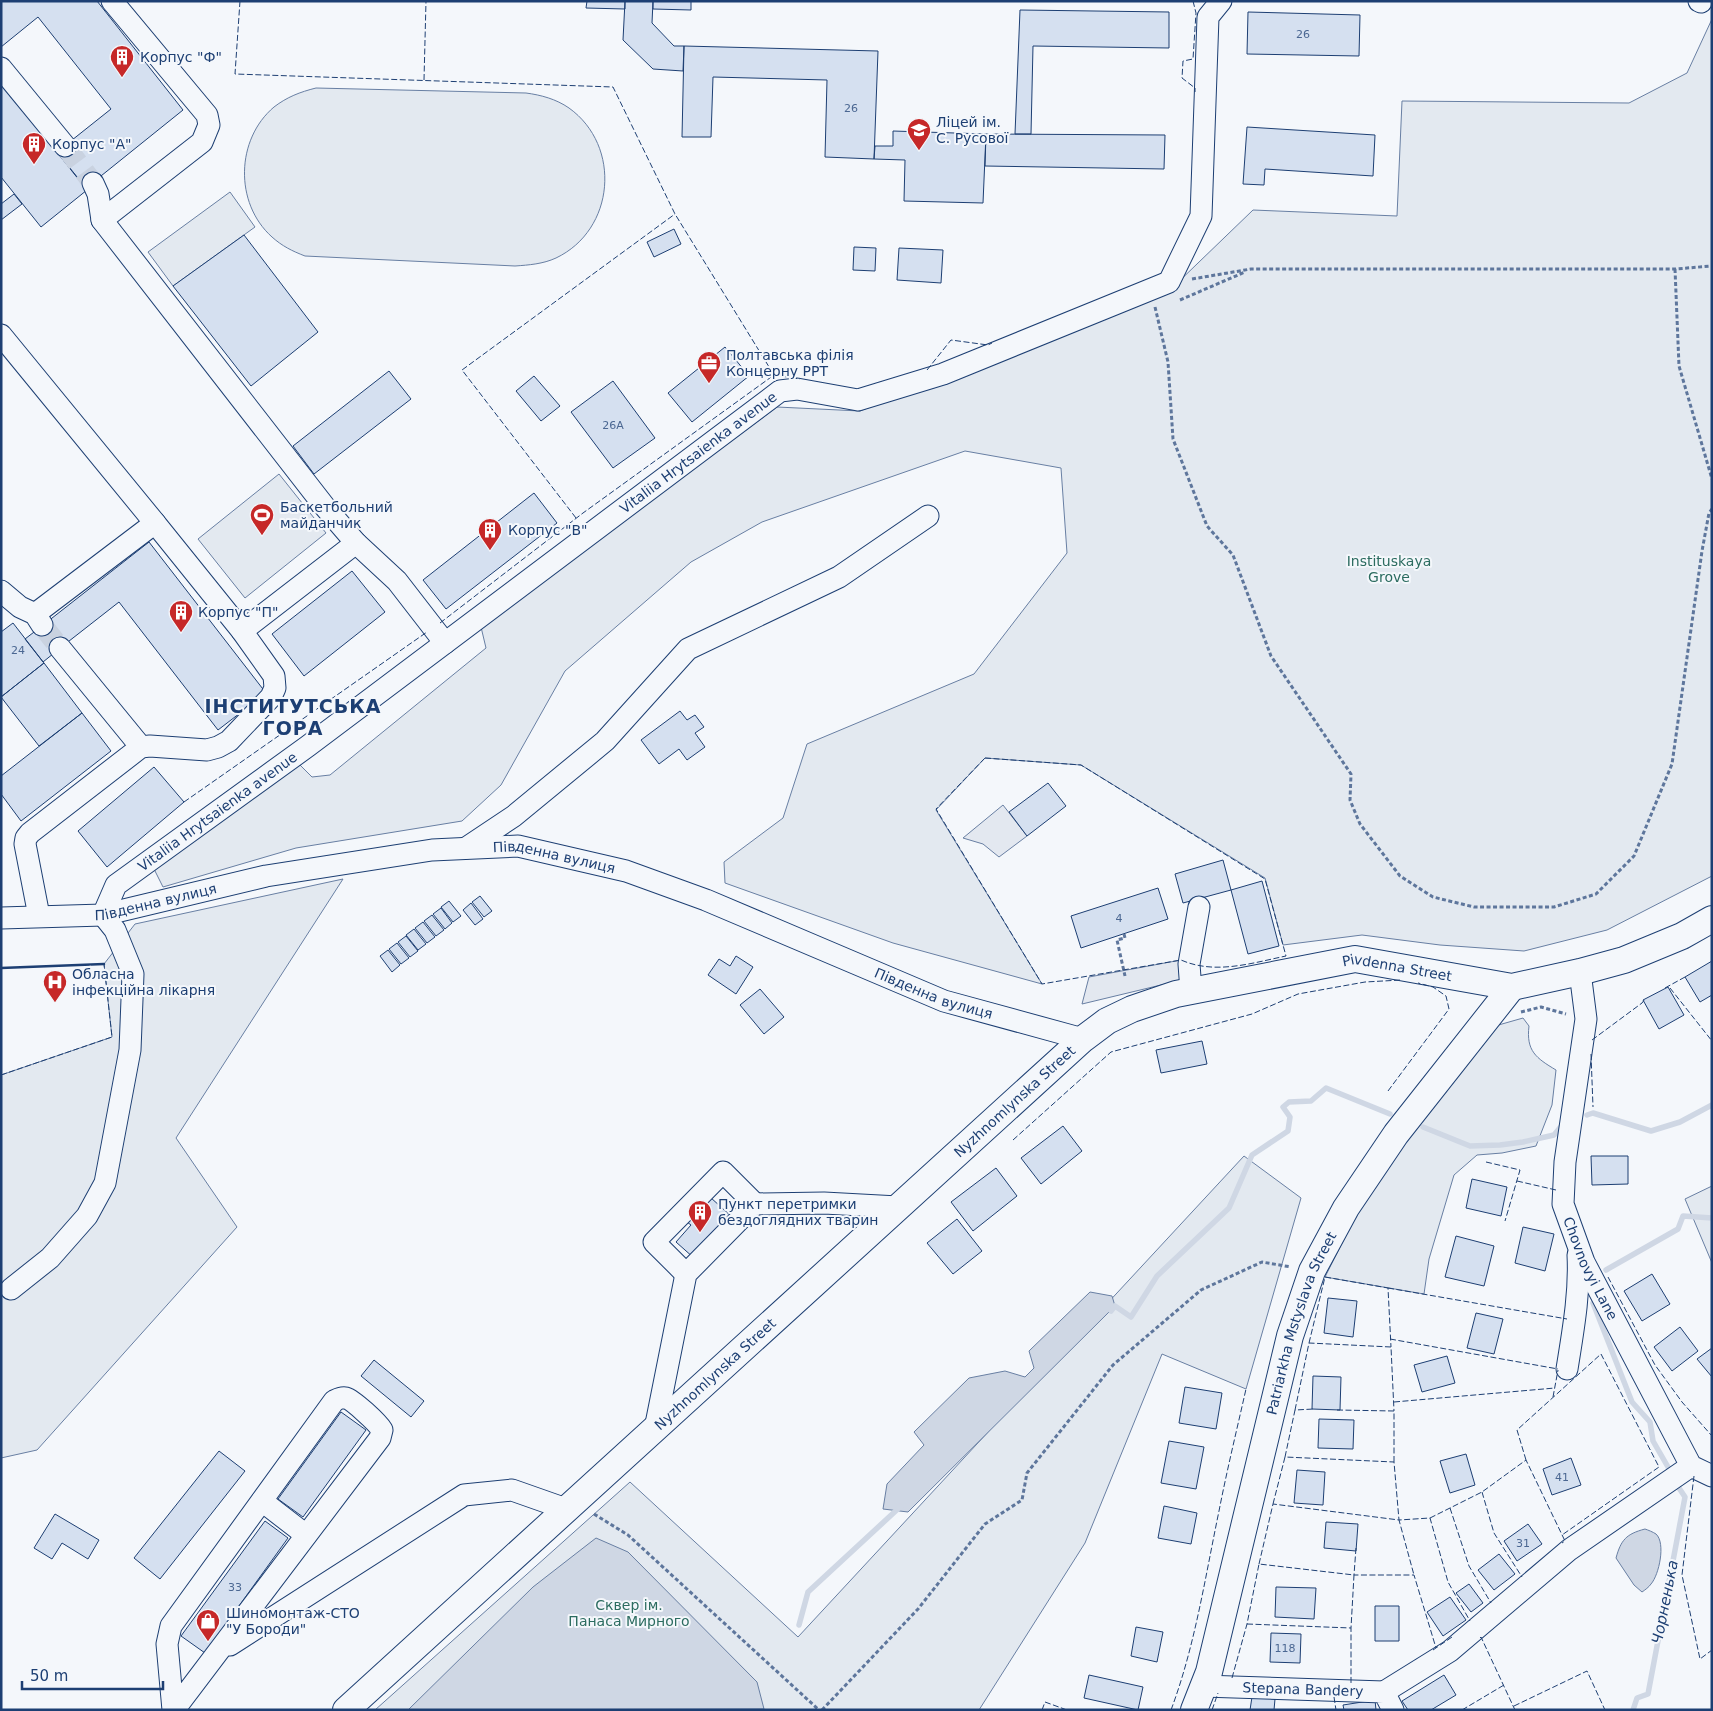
<svg xmlns="http://www.w3.org/2000/svg" width="1713" height="1711" font-family="'DejaVu Sans',sans-serif">
<style>
.green{fill:#e3e9f0;stroke:#687fa3}
.parking{fill:#e3e8f0;stroke:#687fa3}
.water{fill:#cfd7e4;stroke:#687fa3}
.lines{fill:none;stroke-linecap:round;stroke-linejoin:round}
.stream{stroke:#cfd7e4;stroke-width:5.5}
.building{fill:#d5e0f0;stroke:#1d3f73}
.minor-tunnel{stroke:#c9d2e0;stroke-width:21;stroke-dasharray:21 11;stroke-linecap:butt}
.minor-casing{stroke:#1d3f73;stroke-width:23}
.major-casing{stroke:#1d3f73;stroke-width:28}
.path{stroke:#5e769c;stroke-width:3;stroke-dasharray:4 2.5;stroke-linecap:butt}
.minor{stroke:#f4f7fb;stroke-width:21}
.major{stroke:#f4f7fb;stroke-width:26}
.fence{stroke:#1d3f73;stroke-width:1;stroke-dasharray:6 2.5;stroke-linecap:butt}
.wall{stroke:#1d3f73;stroke-width:2.5}
.labels{text-anchor:middle;dominant-baseline:central;stroke-width:4;stroke-linejoin:round;paint-order:stroke}
.number-label{font-size:11px;fill:#4b6792}
.poi-label{font-size:14px;fill:#1d3f73;stroke:#f4f7fb;text-anchor:start}
.street-label{font-size:14px;fill:#1d3f73;stroke:#f4f7fb}
.park-label{font-size:14px;fill:#2c6c60;stroke:#f4f7fb}
.water-label{font-size:15px;font-style:italic;fill:#1d3f73;stroke:#f4f7fb}
.district-label{font-size:19px;font-weight:bold;letter-spacing:1px;fill:#1d3f73;stroke:#f4f7fb}
</style>
<rect width="100%" height="100%" fill="#f4f7fb"/>
<path class="green" d="M1712,19v857l-105,54 -83,21 -84,-6 -78,-10 -79,10 -18,-67 -184,-113 -96,-7 -49,52 106,174 -149,-41 -168,-60 -1,-21 59,-44 24,-74 167,-70 93,-121 -6,-85 -96,-17 -203,71 -71,40 -126,109 -64,114 -39,36 -166,27 -133,39 -10,-20 145,-104 14,14 18,-2 156,-127 -5,-21 296,-220 83,4 280,-109 30,-12 83,-80 144,6 5,-115 227,2 58,-30z
M316,88l210,5c15,2 30,6 43,15 53,38 46,122 -13,150 -13,6 -27,7 -41,8l-210,-10c-13,-5 -23,-10 -33,-19 -38,-34 -36,-98 2,-130 13,-10 26,-15 42,-19z
M230,192l25,35 -82,59 -25,-34z
M279,474l47,59 -81,65 -47,-59z
M343,879l-167,259 61,89 -200,223 -36,8v-383l111,-38 -8,-73 31,-40z
M1523,1018l6,8c-3,25 7,32 27,44l-4,35 -16,41 -34,7 -25,2 -23,20 -25,84 -5,35 -99,-17 31,-62 45,-71 87,-116z
M1244,1156l57,42 -55,191 -84,-35 -77,189 -106,167h-604l255,-228 168,155z
M1712,1186v77l-27,-64z"/>
<path class="parking" d="M1003,805l24,31 -28,21 -16,-13 -20,-6z
M1181,960l9,18 -108,26 7,-27z"/>
<path class="water" d="M1090,1292l22,4 3,10 -207,206 -25,-3 4,-25 37,-39 -10,-13 55,-54 36,-7 20,6 9,-9 -5,-17z
M1645,1529c3,1 8,3 11,5 10,9 3,41 -5,50 -2,3 -6,6 -9,8l-8,-7 -18,-27c5,-18 10,-24 29,-29z
M596,1538l32,14 129,130 7,27 -356,1 125,-123z"/>
<g class="lines">
<path class="stream" d="M1587,1115l6,-2 58,18 29,-9 32,-17
M1423,1127l47,19 30,-1 23,-3 31,-7 9,-11
M1606,1270l72,-41 5,-13 29,2
M1593,1303l39,99 18,20 3,19 15,26
M1111,1311l4,-5 16,11 26,-41 72,-68 23,-53 36,-24 2,-14 -7,-10 6,-5 22,-1 15,-13 64,26
M799,1625l9,-33 93,-86
M1633,1710l4,-12 11,-4 37,-197 -6,-9"/>
</g>
<path class="building" d="M1,1h96l86,109 -97,78 -29,-36 54,-43 -73,-92 -37,30z
M587,1h38v8l-39,-1z
M625,1h28l-1,22 22,23h10l-1,25 -30,-2 -30,-29z
M653,1h38v9l-38,-1z
M1020,10l149,2v36l-136,-2 -2,88h-16z
M1248,12l112,3 -1,41 -112,-2z
M684,46l194,5 -4,108 -49,-2 2,-77 -114,-3 -2,60h-29z
M1,82l86,108 -46,37 -40,-50z
M1247,127l128,8 -2,41 -108,-7 -1,16 -21,-1z
M893,131l93,3 -3,69 -79,-2 1,-41 -31,-1 1,-13h18z
M986,134l179,1 -1,34 -179,-3z
M14,194l8,10 -21,16v-16z
M674,229l7,15 -27,13 -7,-15z
M244,235l74,97 -67,54 -78,-100z
M854,247l22,1 -1,23 -22,-1z
M899,248l44,2 -2,33 -44,-3z
M725,347l24,29 -57,46 -24,-29z
M389,371l22,28 -97,75 -21,-28z
M534,376l26,30 -19,15 -25,-30z
M613,381l42,57 -42,30 -42,-56z
M534,493l23,30 -111,86 -23,-29z
M149,542l117,151 -48,37 -99,-128 -55,43 -17,-23z
M352,571l33,41 -81,64 -32,-42z
M47,622l17,23 -21,17 -18,-23z
M13,623l31,40 -43,34v-65z
M44,663l38,50 -43,33 -38,-49z
M680,711l7,9 8,-5 9,12 -9,6 10,14 -18,13 -8,-11 -20,15 -18,-24z
M82,713l29,38 -90,70 -20,-27v-18z
M154,767l30,35 -77,65 -29,-36z
M1048,783l18,23 -39,30 -18,-24z
M1223,860l8,30 -48,13 -8,-29z
M1262,881l17,65 -31,8 -17,-64z
M1158,888l10,31 -87,29 -10,-32z
M480,896l12,15 -8,6 -12,-15z
M449,901l12,15 -8,6 -12,-15z
M471,903l12,16 -8,6 -12,-15z
M441,908l11,15 -7,6 -12,-15z
M432,915l12,15 -8,6 -12,-15z
M423,922l12,15 -8,6 -12,-15z
M414,929l12,15 -8,6 -12,-15z
M406,936l12,15 -8,6 -12,-15z
M397,943l12,15 -8,6 -12,-15z
M388,950l12,15 -8,7 -12,-16z
M736,956l17,11 -17,27 -28,-19 11,-16 11,7z
M1712,961v34l-12,7 -15,-25z
M1668,987l16,28 -25,14 -16,-29z
M760,989l24,28 -20,17 -24,-29z
M1202,1041l5,23 -46,9 -5,-23z
M1063,1126l19,25 -41,33 -20,-26z
M1591,1156h37v28l-36,1z
M996,1168l21,28 -44,35 -22,-29z
M1472,1179l35,8 -6,29 -35,-8z
M710,1197l22,20 -38,41 -18,-16 15,-17 -4,-3z
M957,1219l25,32 -29,23 -26,-31z
M1523,1227l31,7 -9,37 -30,-8z
M1456,1236l38,10 -10,40 -39,-9z
M1652,1274l18,30 -28,17 -18,-30z
M1328,1298l29,3 -4,36 -29,-4z
M1476,1313l27,6 -9,35 -27,-6z
M1680,1327l18,24 -26,20 -18,-24z
M1712,1348v29l-15,-18z
M1447,1356l8,27 -33,9 -8,-27z
M374,1360l50,41 -13,16 -50,-41z
M1313,1376l28,1 -1,33 -28,-1z
M1185,1387l37,6 -6,36 -37,-6z
M341,1412l25,18 -63,87 -25,-18z
M1319,1419l35,1 -1,29 -35,-1z
M1169,1441l35,6 -8,42 -35,-6z
M219,1451l26,20 -85,108 -26,-21z
M1466,1454l9,31 -25,8 -10,-32z
M1571,1458l10,27 -29,10 -9,-26z
M1297,1470l28,2 -2,33 -29,-2z
M1164,1506l33,7 -6,31 -33,-6z
M55,1514l44,26 -11,19 -26,-16 -10,16 -18,-11z
M265,1521l23,17 -83,115 -24,-17z
M1326,1522l32,2 -2,27 -32,-3z
M1528,1524l14,20 -25,17 -13,-20z
M1499,1554l16,20 -21,16 -16,-20z
M1469,1584l14,19 -12,9 -15,-19z
M1276,1587l40,1 -2,31 -39,-2z
M1450,1597l16,23 -23,16 -16,-24z
M1375,1606h24v35h-24z
M1136,1627l27,5 -6,30 -26,-6z
M1271,1633l30,1 -1,29 -30,-1z
M1089,1675l54,12 -5,23 -54,-12z
M1444,1675l12,20 -25,15h-23l-6,-9z
M1252,1697l23,2 -1,11h-24z
M1375,1700l1,10h-32l-1,-5z"/>
<g class="lines">
<path class="minor-tunnel" d="M65,146l28,37
M42,625l18,23"/>
<g class="minor-casing">
<g id="minor">
<path d="M1699,1l2,1"/>
<path d="M1,68l64,78"/>
<path d="M93,183l5,11 4,26 223,287 31,36 41,38 48,62"/>
<path d="M102,220l100,-78 7,-17 -2,-10 -95,-114"/>
<path d="M1,335l154,188"/>
<path d="M1,591l19,16 15,7 7,11"/>
<path d="M35,614l120,-91 87,108"/>
<path d="M60,648l81,99"/>
<path d="M466,848l48,-32 91,-75 83,-92 151,-72 89,-61"/>
<path id="s1" d="M103,915l13,-30 192,-139 472,-355 17,-2 61,11 85,-26 226,-92 32,-66 7,-199 13,-16"/>
<path d="M39,916l-14,-72 1,-6 4,-5 111,-86 9,-1 57,4 11,-3 11,-6 42,-44 4,-9 -1,-12 -32,-45 114,-88"/>
<path id="s2" d="M1,918l102,-3 163,-39 166,-26 86,-4 108,25 80,29 238,101 139,38"/>
<path id="s3" d="M1580,972l6,47 -21,143 -2,42 21,58 107,204 21,10"/>
<path d="M1191,991l-2,-27 10,-57"/>
<path d="M686,1274l-32,-32 69,-70 32,32"/>
<path d="M11,1289l39,-31 37,-42 18,-33 25,-133 3,-76 -18,-44 -12,-15"/>
<path d="M1567,1369c6,-38 13,-76 11,-114"/>
<path d="M655,1429l31,-155 69,-70 69,-1 74,4"/>
<path d="M262,1501l44,34"/>
<path d="M230,1645l234,-150 48,-5 54,19"/>
<path id="s4" d="M1203,1686l181,6 9,18"/>
<path d="M1384,1692l66,-41 119,-101 122,-84"/>
<path d="M173,1710l-6,-66 4,-18 163,-225c4,-2 7,-4 12,-3 7,2 32,25 36,32l-2,8 -206,272"/>
</g>
</g>
<g class="major-casing">
<g id="major">
<path id="s5" d="M346,1710l737,-671 24,-18 25,-12 44,-15 179,-35 157,28 68,-15 44,-12 58,-24 30,-17"/>
<path id="s6" d="M1194,1710l15,-38 81,-336 22,-65 34,-63 50,-74 116,-147"/>
</g>
</g>
<path class="path" d="M1675,269l4,97 33,113
M1192,279l59,-10h424l37,-3
M1180,300l65,-28
M1155,307l13,55 5,77 34,87 26,29 38,101 80,118 -1,26 10,24 40,52 33,21 41,10h80l42,-13 38,-38 38,-92 30,-213 7,-38 3,-4
M1124,934l1,4 -8,2 8,36
M1521,1012l20,-5 25,7
M594,1514l34,21 191,175
M822,1710l96,-101 67,-85 37,-24 5,-27 86,-108 88,-75 61,-28 29,5"/>
<use href="#minor" class="minor"/>
<use href="#major" class="major"/>
<path class="fence" d="M240,1l-5,73 378,13 62,127 99,161
M1193,1l3,12 -3,46 -10,2 -1,17 13,10v4
M424,80l2,-79
M927,370l24,-30 37,5 4,-2
M576,518l-114,-148 213,-156
M440,623l143,-110 191,-138 26,4
M985,758l96,7 184,114 21,77c-34,7 -71,19 -105,4l-139,24 -106,-175z
M184,802l243,-170
M1665,988l20,-11
M1670,988l42,53
M1592,1040l50,-37 3,-4
M1591,1054l2,53
M1,1075l111,-38 -8,-73
M1388,1091l61,-82 -3,-13 -13,-9 -15,-4
M1013,1140l98,-88 141,-38 46,-20 67,-12 36,-2
M1486,1162l34,8 -15,51
M1517,1181l39,9
M1608,1277l47,88 27,37 30,34
M1388,1288l179,31
M1390,1339l168,30
M1309,1343l16,-66 63,11 3,59
M1553,1397l5,-27
M1394,1402l161,-14
M1295,1410l14,-67 82,4 3,64
M1337,1410l57,1v51
M1285,1457l10,-47 19,-1
M1526,1460l-9,-30 84,-76 58,113 -97,68
M1694,1476l-12,99 18,84 12,-9
M1482,1492l12,41 28,44
M1273,1504l12,-47 109,5 5,58 31,-2 18,64 22,39
M1450,1508l19,58 22,37
M1430,1518l52,-26 44,-32 39,81 -3,2
M1356,1548l-2,27h60l22,73
M1259,1564l14,-60 126,16 15,55
M1247,1624l104,4v56
M1480,1638l1,-1 34,73
M1433,1650l19,-13
M1232,1678l15,-54 12,-60 95,11 -3,53
M1334,1697l2,13
M1514,1706l73,-35 18,39
M1042,1710l3,-8 22,8
M1171,1710c24,-64 34,-132 48,-199 8,-41 18,-82 27,-122
M1212,1710l6,-17
M1462,1710l42,-25"/>
<path class="wall" d="M1,968l103,-4"/>
</g>
<defs>
<g id="building-pin" transform="scale(1.25)"><path d="M0 17L-7.5 6A9.5 9.5 0 1 1 7.5 6Z" fill="#c62828" stroke="#f4f7fb"/><path d="M-4-6H4V6H1V3H-1V6H-4ZM-2.5-4.3h1.7v1.8h-1.7ZM.8-4.3h1.7v1.8H.8ZM-2.5-1h1.7V.8h-1.7ZM.8-1h1.7V.8H.8Z" fill="#fff"/></g>
<g id="school-pin" transform="scale(1.25)"><path d="M0 17L-7.5 6A9.5 9.5 0 1 1 7.5 6Z" fill="#c62828" stroke="#f4f7fb"/><path d="M0-5L7-2L0 1L-7-2ZM-4 1L0 2.5L4 1V4Q0 6-4 4Z" fill="#fff"/></g>
<g id="office-pin" transform="scale(1.25)"><path d="M0 17L-7.5 6A9.5 9.5 0 1 1 7.5 6Z" fill="#c62828" stroke="#f4f7fb"/><path d="M-6-3h4V-5.5h4V-3h4V5H-6ZM-1-4.5V-3h2v-1.5ZM-6 0V1H6V0Z" fill="#fff"/></g>
<g id="stadium-pin" transform="scale(1.25)"><path d="M0 17L-7.5 6A9.5 9.5 0 1 1 7.5 6Z" fill="#c62828" stroke="#f4f7fb"/><path d="M0-5a6.5 5 0 1 0 0 10a6.5 5 0 1 0 0-10ZM-3.5-1.8h7v3.6h-7Z" fill="#fff"/></g>
<g id="hospital-pin" transform="scale(1.25)"><path d="M0 17L-7.5 6A9.5 9.5 0 1 1 7.5 6Z" fill="#c62828" stroke="#f4f7fb"/><path d="M-5-5h3v3.5h4V-5h3V5h-3V1.5h-4V5h-3Z" fill="#fff"/></g>
<g id="shop-pin" transform="scale(1.25)"><path d="M0 17L-7.5 6A9.5 9.5 0 1 1 7.5 6Z" fill="#c62828" stroke="#f4f7fb"/><path d="M-5-2.5h2.3a2.7 3.5 0 0 1 5.4 0H5L5.5 6h-11ZM-1.5-2.5h3a1.5 2.3 0 0 0-3 0Z" fill="#fff"/></g>
</defs>
<g fill-rule="evenodd">
<use href="#building-pin" x="122" y="57"/>
<use href="#school-pin" x="919" y="130"/>
<use href="#building-pin" x="34" y="144"/>
<use href="#office-pin" x="709" y="363"/>
<use href="#stadium-pin" x="262" y="515"/>
<use href="#building-pin" x="490" y="530"/>
<use href="#building-pin" x="181" y="612"/>
<use href="#hospital-pin" x="55" y="982"/>
<use href="#building-pin" x="700" y="1212"/>
<use href="#shop-pin" x="208" y="1621"/>
</g>
<g class="labels">
<g class="number-label">
<text x="1303" y="34">26</text>
<text x="851" y="108">26</text>
<text x="613" y="425">26А</text>
<text x="18" y="650">24</text>
<text x="1119" y="918">4</text>
<text x="1562" y="1477">41</text>
<text x="1523" y="1543">31</text>
<text x="235" y="1587">33</text>
<text x="1285" y="1648">118</text>
</g>
<g class="poi-label">
<text x="140" y="57">Корпус "Ф"</text>
<text x="936" y="122">Ліцей ім.<tspan x="936" dy="16">С. Русової</tspan></text>
<text x="52" y="144">Корпус "А"</text>
<text x="726" y="355">Полтавська філія<tspan x="726" dy="16">Концерну РРТ</tspan></text>
<text x="280" y="507">Баскетбольний<tspan x="280" dy="16">майданчик</tspan></text>
<text x="508" y="530">Корпус "В"</text>
<text x="198" y="612">Корпус "П"</text>
<text x="72" y="974">Обласна<tspan x="72" dy="16">інфекційна лікарня</tspan></text>
<text x="718" y="1204">Пункт перетримки<tspan x="718" dy="16">бездоглядних тварин</tspan></text>
<text x="226" y="1613">Шиномонтаж-СТО<tspan x="226" dy="16">"У Бороди"</tspan></text>
</g>
<g class="street-label">
<text stroke="none"><textPath href="#s1" startOffset="758">Vitaliia Hrytsaienka avenue</textPath></text>
<text stroke="none"><textPath href="#s1" startOffset="158">Vitaliia Hrytsaienka avenue</textPath></text>
<text stroke="none"><textPath href="#s2" startOffset="561">Південна вулиця</textPath></text>
<text stroke="none"><textPath href="#s2" startOffset="156">Південна вулиця</textPath></text>
<text stroke="none"><textPath href="#s5" startOffset="1326">Pivdenna Street</textPath></text>
<text stroke="none"><textPath href="#s2" startOffset="966">Південна вулиця</textPath></text>
<text stroke="none"><textPath href="#s5" startOffset="904">Nyzhnomlynska Street</textPath></text>
<text stroke="none"><textPath href="#s3" startOffset="304">Chovnovyi Lane</textPath></text>
<text stroke="none"><textPath href="#s6" startOffset="402">Patriarkha Mstyslava Street</textPath></text>
<text stroke="none"><textPath href="#s5" startOffset="499">Nyzhnomlynska Street</textPath></text>
<text stroke="none"><textPath href="#s4" startOffset="100">Stepana Bandery</textPath></text>
</g>
<g class="park-label">
<text x="1389" y="561">Іnstituskaya<tspan x="1389" dy="16">Grove</tspan></text>
<text x="629" y="1605">Сквер ім.<tspan x="629" dy="16">Панаса Мирного</tspan></text>
</g>
<g class="water-label">
<text transform="translate(1665 1602) rotate(-79)">Чорненька</text>
</g>
<g class="district-label">
<text x="293" y="706">ІНСТИТУТСЬКА<tspan x="293" dy="22">ГОРА</tspan></text>
</g>
</g>
<rect width="1713" height="1711" fill="none" stroke="#1d3f73" stroke-width="5"/>
<path d="M22 1681v8h141v-8" fill="none" stroke="#1d3f73" stroke-width="2.5"/>
<text x="30" y="1681" font-size="15" fill="#1d3f73" stroke="#f4f7fb" stroke-width="4" paint-order="stroke">50 m</text>
</svg>
